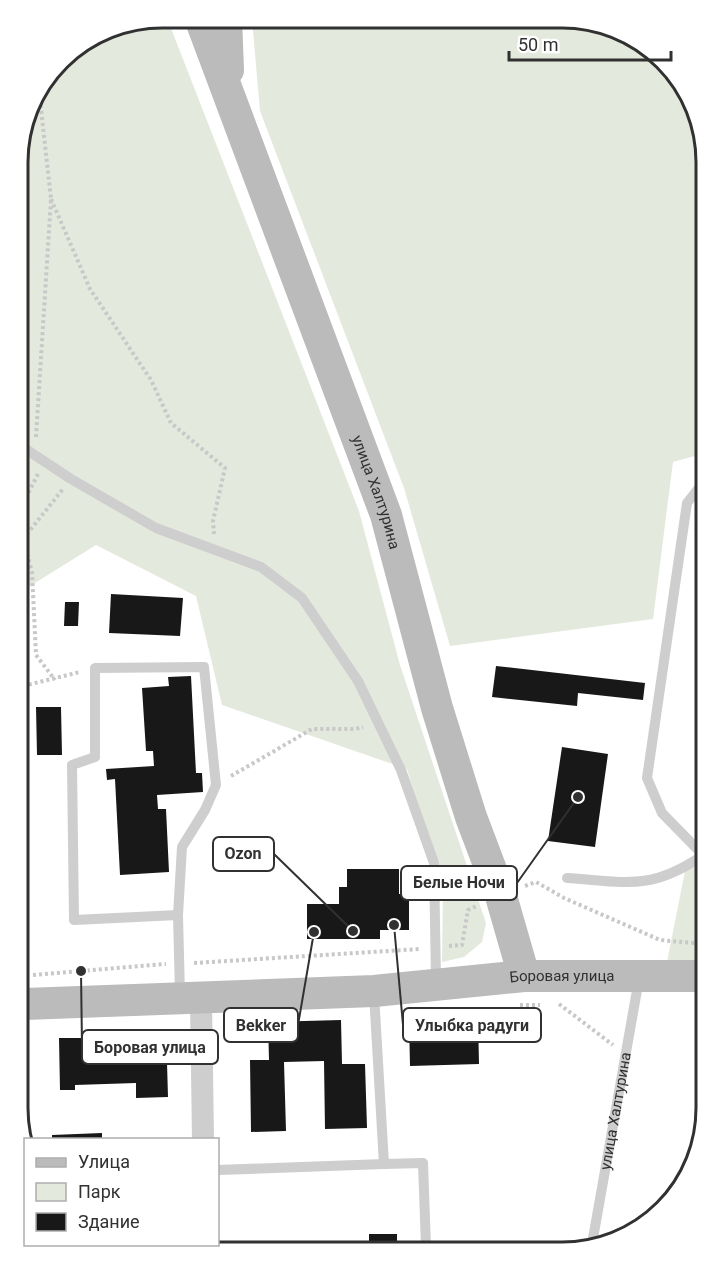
<svg xmlns="http://www.w3.org/2000/svg" width="725" height="1270" font-family="Roboto,sans-serif">
<style>
.green{fill:#e4e9dd}
.building{fill:#181818}
.lines{fill:none;stroke-linecap:round;stroke-linejoin:round}
.path{stroke:#c8c8c8;stroke-width:4;stroke-dasharray:3 3;stroke-linecap:butt}
.service{stroke:#cecece;stroke-width:10}
.minor{stroke:#cecece;stroke-width:22}
.secondary{stroke:#bbb;stroke-width:32}
.labels{text-anchor:middle;dominant-baseline:central;stroke-width:6;stroke-linejoin:round;paint-order:stroke}
.street-label{font-size:15px;fill:#313131;stroke:#fff}
.rim{fill:none;stroke:#313131;stroke-width:3}
.leader{fill:none;stroke:#313131;stroke-width:2}
.callout-dot{fill:#313131;stroke:#fff;stroke-width:2}
.callout{fill:#fff;stroke:#313131;stroke-width:2}
.callout-label{font-size:16px;text-anchor:middle;font-weight:bold;fill:#313131}
</style>
<rect width="100%" height="100%" fill="#fff"/>
<path class="green" d="M167,18l192,493 41,154 86,258 -4,19 -18,15 -22,5 1,-70 -36,-123 -185,-64 -26,-109 -100,-51 -74,46 -3,-447 14,-46 34,-44 40,-25z
M252,19l339,2 67,33 41,61 3,339 -29,8 -20,157 -203,27 -46,-158 -144,-377z
M686,866l19,3 1,94 -39,-1z"/>
<path class="building" d="M111,594l72,4 -3,38 -71,-3z
M65,602h14l-1,24h-14z
M496,666l149,17 -2,17 -65,-7 -1,13 -85,-9z
M191,676l5,97h6l1,19 -46,3 1,14h8l3,63 -49,3 -5,-96 -8,1 -1,-11 48,-3 -1,-15h-7l-4,-63 27,-2 -1,-9z
M36,707h25l1,48h-25z
M562,747l46,7 -13,93 -47,-6z
M347,869h52v25h10v36h-29v9h-73v-35h32v-17h8z
M478,1019l1,45 -69,2 -1,-45z
M341,1020l1,44h23l2,64 -42,1 -1,-68 -40,1 2,69 -35,1 -1,-72h19l-1,-38z
M166,1029l2,68 -32,1v-15l-61,2v5h-15l-1,-52h24v9l63,-1 -1,-16z
M102,1133v7h-50v-5z
M369,1234h28v13l-28,1z"/>
<g class="lines">
<path class="path" d="M51,199l39,90 61,91 20,43 54,45 -12,53 1,13
M36,437l15,-238 -12,-108
M38,474l-15,29v36l9,33 4,83 19,25
M23,539l40,-50
M23,686l57,-14
M231,776l81,-47h43l8,-2
M525,886l11,-4 28,16 96,42 45,4
M449,946l13,-1 6,-35 9,-4
M194,963l226,-14
M33,975l133,-11
M559,1004l54,41
M520,1005h20"/>
<g class="service">
<path d="M21,446l50,33 85,49 105,39 41,31 56,83 43,89 33,93 2,118"/>
<path d="M702,484l-15,19 -40,275 15,35 43,44"/>
<path d="M567,878c60,4 83,13 135,-22"/>
<path d="M178,915l-104,5 -2,-155 23,-8v-89l109,-1 12,118 -11,25 -23,37 -4,68 2,80"/>
<path d="M374,994l10,170 39,-1 3,84"/>
<path d="M218,1170l166,-6"/>
<path id="s1" d="M592,1244l47,-265"/>
</g>
<path class="minor" d="M201,999l2,141
M205,1244v6"/>
<g class="secondary">
<path id="s2" d="M200,18l186,497 51,193 34,109 30,79 23,80"/>
<path d="M226,18l2,52"/>
<path id="s3" d="M25,1004l349,-13 150,-15h182"/>
</g>
</g>
<g class="labels">
<g class="street-label">
<text stroke="none"><textPath href="#s2" startOffset="506">улица Халтурина</textPath></text>
<text stroke="none"><textPath href="#s3" startOffset="538">Боровая улица</textPath></text>
<text stroke="none"><textPath href="#s1" startOffset="135">улица Халтурина</textPath></text>
</g>
</g>
<path d="M0 0H725V1270H0ZM162 28H562A134 134 0 0 1 696 162V1108A134 134 0 0 1 562 1242H162A134 134 0 0 1 28 1108V162A134 134 0 0 1 162 28Z" fill="#fff" fill-rule="evenodd"/>
<path class="rim" d="M162 28H562A134 134 0 0 1 696 162V1108A134 134 0 0 1 562 1242H162A134 134 0 0 1 28 1108V162A134 134 0 0 1 162 28Z"/>
<path class="leader" d="M353 931L274 854M578 797L517 883M314 932L298 1025M394 925L403 1025M81 971L82 1047"/>
<g class="callout-dot">
<circle cx="353" cy="931" r="6"/>
<circle cx="578" cy="797" r="6"/>
<circle cx="314" cy="932" r="6"/>
<circle cx="394" cy="925" r="6"/>
<circle cx="81" cy="971" r="6"/>
</g>
<g class="callout">
<rect x="213" y="837" width="61" height="34" rx="6"/>
<rect x="401" y="866" width="116" height="34" rx="6"/>
<rect x="224" y="1008" width="74" height="34" rx="6"/>
<rect x="403" y="1008" width="138" height="34" rx="6"/>
<rect x="82" y="1030" width="136" height="34" rx="6"/>
</g>
<g class="callout-label">
<text x="243" y="859">Ozon</text>
<text x="459" y="888">Белые Ночи</text>
<text x="261" y="1031">Bekker</text>
<text x="472" y="1031">Улыбка радуги</text>
<text x="150" y="1053">Боровая улица</text>
</g>
<rect x="24" y="1138" width="195" height="108" fill="#ffffff" stroke="#adadad" stroke-width="1.5"/>
<rect x="36" y="1158" width="30" height="9" fill="#bbbbbb" stroke="#adadad" stroke-width="1.5"/>
<text x="78" y="1168" font-size="18" fill="#313131">Улица</text>
<rect x="36" y="1183" width="30" height="18" fill="#e4e9dd" stroke="#adadad" stroke-width="1.5"/>
<text x="78" y="1198" font-size="18" fill="#313131">Парк</text>
<rect x="36" y="1213" width="30" height="18" fill="#181818" stroke="#adadad" stroke-width="1.5"/>
<text x="78" y="1228" font-size="18" fill="#313131">Здание</text>
<path d="M509 51v9h162v-9" fill="none" stroke="#313131" stroke-width="3"/>
<text x="518" y="51" font-size="18" fill="#313131" stroke="#ffffff" stroke-width="4.5" paint-order="stroke">50 m</text>
</svg>
